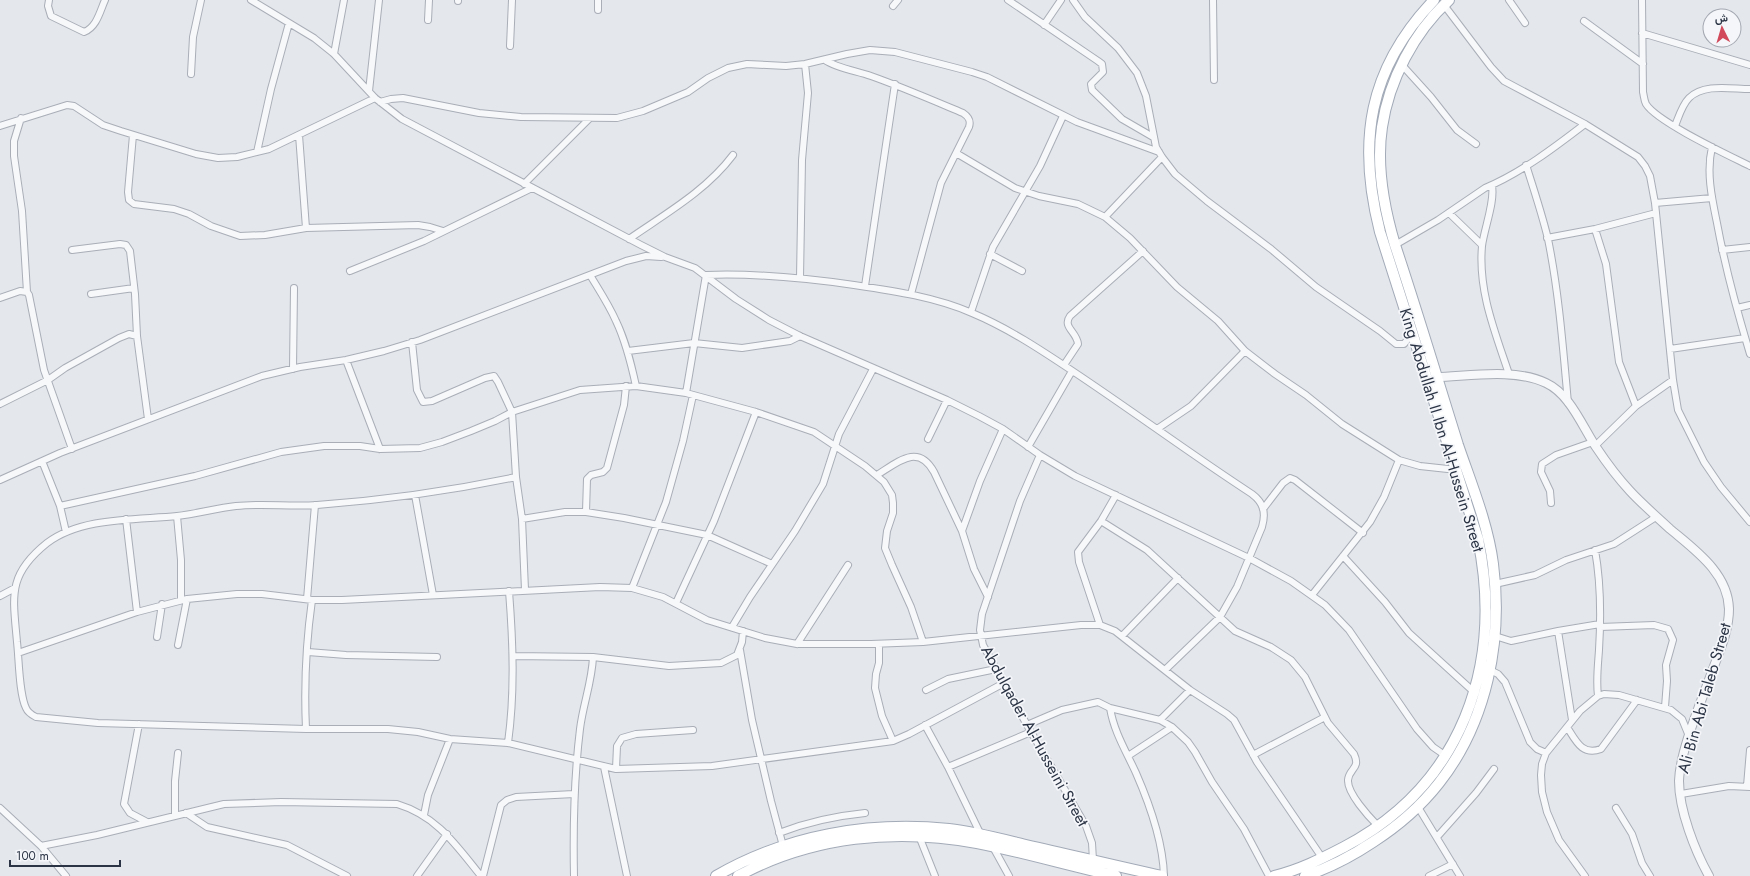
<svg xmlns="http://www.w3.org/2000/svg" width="1750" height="876" font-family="Jost,Vazirmatn,sans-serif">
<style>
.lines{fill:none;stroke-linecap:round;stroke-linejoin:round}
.minor-casing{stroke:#a9aeb7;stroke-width:8}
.tertiary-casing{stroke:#a9aeb7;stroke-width:10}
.primary-casing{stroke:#a3abb8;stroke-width:12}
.minor{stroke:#f7f8fa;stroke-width:6}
.tertiary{stroke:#f7f8fa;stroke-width:8}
.primary{stroke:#fff;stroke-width:10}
.labels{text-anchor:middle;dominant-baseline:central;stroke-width:3.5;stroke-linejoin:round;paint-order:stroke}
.street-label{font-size:16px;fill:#2b3445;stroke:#f4f6f9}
</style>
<rect width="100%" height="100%" fill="#e4e7ec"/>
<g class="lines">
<g class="minor-casing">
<path id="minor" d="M49,0l-1,6 3,10 33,16c13,-5 16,-21 21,-32
M251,0l63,38 20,16 41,44 27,21 239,126 24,12 30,11 41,31 33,21 31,16 147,64 32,16 24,13 37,26 35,21 174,82 42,23 34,24 24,25 68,99 16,18 13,9
M598,0v10
M1008,0l90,61 4,3 1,8 -12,12 1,6 30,29 31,18
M1073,0l12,17 33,31 19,25 9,23 10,51 6,10 13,17 32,27 64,48 45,38 64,44 16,13h8l8,-10
M1213,0l1,80
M1509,0l16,23
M1642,0l1,92c1,4 1,8 3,12 11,18 82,51 104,62
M458,1v-1
M1444,5l47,62 13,14 81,43 53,33 7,9 5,10 5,27 18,177 5,30 26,52 17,25 29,35
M893,6l5,-6
M428,20l1,-20
M1584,21l59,43
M1044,25l17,-25
M1642,33l108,32
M510,46l2,-46
M334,54l10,-54
M825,60c11,8 32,11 46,16 31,11 61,24 92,37 6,4 8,8 6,14l-28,56 -30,111
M1402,65l29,32 26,33 19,14
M191,74l2,-37 8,-37
M369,91l10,-91
M380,102l11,-3 12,-1 76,15 42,4 96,1 26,-7 45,-19 20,-14 20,-10 19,-4 39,2 19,-2 42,-10 23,-4 25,2 77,20 15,5 90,45 82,30
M21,118l-7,23v15l8,55 5,81
M0,126l67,-21 7,1 29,19 18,6 75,23 22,4 19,-1 32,-8 106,-51
M1675,126c4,-10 7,-21 14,-28 15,-15 42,-9 61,-9
M133,135l-5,57 1,8 5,4 40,5 15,5 22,12 29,10 25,-1 41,-7 112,-3 12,2 13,4
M299,135l7,93
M1712,147c-6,25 0,52 5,76 8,44 20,88 33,131
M257,152l14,-63 18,-66
M956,153l59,35 24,8 39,8 27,13 25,21 47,49 41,34 27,30 30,23 31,21 36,29 57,36 21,6 37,4
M1526,165c8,25 16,49 22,74 11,54 15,109 20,164
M524,184l66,-66
M1492,186c3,16 -8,43 -10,60 -4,45 13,86 27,128
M1655,203l57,-5
M1449,213l33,32
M1105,217l57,-60
M1595,229l11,35 13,98 17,44 -41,40
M1547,238l48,-9 61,-16
M629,239c36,-25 77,-48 104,-84
M1395,245l43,-25 47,-32c36,-15 70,-41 100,-64
M72,250l48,-6 6,1 4,6 5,43 2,42
M1722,250l28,-3
M990,254l32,17
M350,271l74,-30 108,-53
M590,275c9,15 19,30 26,46 10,21 15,42 20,65
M800,278l2,-118 6,-67 -3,-29
M865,286l30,-202
M91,294l43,-6
M0,298l20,-7 7,1 2,3 15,75 28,79
M1737,308l13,-3
M971,312l22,-65 47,-81 23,-50
M412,342l5,48 6,12 9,-1 53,-23 9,-2 4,6 14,30 4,65 6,42 3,71
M1670,349l75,-11
M628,351l66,-8 48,5 48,-7 10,-5
M346,360l34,89
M1064,365l14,-21c-1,-12 -16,-17 -8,-28l73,-65
M293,369l1,-81
M686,393l20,-118c50,-2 99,3 148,10 40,6 81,12 118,28 36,15 69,37 102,59 60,40 118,83 178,122 12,9 14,19 10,33l-25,60 -17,30 -54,52
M0,404l48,-24 17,-12 54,-30 10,-4 8,2 11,83
M1636,406l37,-26
M1157,429l34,-23 54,-55
M928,439l19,-39
M1028,447l44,-76
M1040,455l-20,46 -38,113 -2,16 3,15 44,80 59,101 6,17 1,17
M42,461l18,45 6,26
M877,475c21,-13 41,-32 57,-3l28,59
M516,477c-66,14 -132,23 -199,28 -27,2 -54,-2 -81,1 -20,2 -39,8 -59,10 -41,4 -96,1 -130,27 -40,32 -34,53 -30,99 2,17 2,52 9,66 2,5 6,7 10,9l62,6 208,6h82l30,3 32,7 58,4 108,26 96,-3 181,-25 16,-7 95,-51
M0,480l60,-27 202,-77 38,-9 46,-7 38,-9 36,-11 206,-79 20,-5 15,1
M415,495l18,100
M1551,503l-1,-12 -9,-19 1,-8 14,-9 37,-13
M60,506l135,-30 86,-24 43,-6h36l20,3 40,-1 22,-6 29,-11 24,-10 17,-9 68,-22 56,-4 50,7 70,19 58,20 51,34 19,16 8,13 1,8v10l-6,18 -2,17 7,17 19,42 12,35
M1263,509l20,-26 7,-5 5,2 68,53
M586,512l1,-33 4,-4 12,-3 4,-4 17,-63 2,-19
M177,516l4,44v40
M126,519l11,93
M522,519l43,-7h21l38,6 83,17 65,29
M1101,521l46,29 88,81 36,16 20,13 14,17 23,46 26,31c7,15 -5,14 -6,26 -1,13 21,37 30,46
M1595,550c6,33 6,67 4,100 -1,15 -3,30 -1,46
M1343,556l42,46 24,31 65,59
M1495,584l40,-9 31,-15 48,-16 42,-27
M632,588l34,-86 17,-61 10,-46
M1312,595l58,-73 14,-25 15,-37
M0,596l15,-8
M988,597l-14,-28 -12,-38 18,-50 23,-52
M307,599l8,-94
M676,603l38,-82 42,-109
M1100,625l-21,-63 -1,-10 23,-31 15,-26
M732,627l18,-30 45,-66 28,-47 16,-50 34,-65
M1600,627l54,-2 14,4 5,11 -7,25 1,16 -2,26
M1558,631l42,-7
M1122,636l56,-58
M1495,636l16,5 47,-10 14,89
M157,637l5,-33
M797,644l51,-79
M879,644v19l-3,11 -1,14 7,28 11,25
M178,645l9,-46
M740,650l12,70 19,81 12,45
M308,652l38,3 91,2
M18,653l119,-41 50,-13 50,-5h25l50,6h30l258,-13 32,1 31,9 44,23 58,18 32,6h74l52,-2 158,-17h19l15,6 75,59 37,24 7,6 23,42 66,97
M513,656l80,1 76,9 52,-3 16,-8 5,-13 1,-11
M1490,670l8,4 7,8 25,60 7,7 9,4
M926,690l22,-11 48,-10
M1110,708c4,24 16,43 26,65 14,32 27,69 28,103
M1160,720l30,-30
M139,724l-15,80 6,9 17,9
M925,725l23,42 33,68
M1027,725l35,-15 36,-8 12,6 50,12 12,7 16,15 7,10 17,30 32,47 25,47
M1567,727c9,14 15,29 34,22l36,-49
M306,729c-2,-43 0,-86 6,-129
M508,743c7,-51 5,-101 1,-152
M1253,755l72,-38
M1128,756l44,-29
M604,767l23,109
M948,767l83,-35
M616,769l1,-23 5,-8 14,-4 57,-4
M1747,786l3,-36
M1681,794l48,-8 21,1
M1418,807l42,69
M0,808l41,38 25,30
M1616,808l16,26 10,29 8,13
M186,813l21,14 80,18 60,31
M424,815l4,-20 22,-56
M175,816v-35l3,-28
M779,833c28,-11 56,-17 86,-20
M919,836l16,40
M1437,837l39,-44 18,-24
M41,846l56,-11 127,-31 57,-2 116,2c40,12 59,41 84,72
M993,847l16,29
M417,876l30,-42
M483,876l18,-71 6,-5 9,-3 58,-3
M574,876c-1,-49 0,-98 6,-147 3,-25 12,-47 13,-72
M1429,876l24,-12
M1585,876l-26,-36 -12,-28 -5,-20 -1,-17 1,-11 4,-11 34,-42 18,-15 6,-2 15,1 52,15 11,9 7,17"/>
</g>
<g class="tertiary-casing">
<path id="tertiary" d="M1436,377c34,-1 79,-9 110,6 24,11 36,43 50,64 10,15 21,30 34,44 12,13 26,25 40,38 25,21 58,44 59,80 0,21 -9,41 -16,60 -11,31 -33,81 -34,112 0,29 16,70 30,95"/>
</g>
<g class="primary-casing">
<path id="primary" d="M716,876c71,-41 153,-55 233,-47 26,3 52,10 77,16 45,10 90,21 136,31
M738,876c74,-40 158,-48 239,-33 46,9 93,23 139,33
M1274,876c25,-6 47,-17 70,-29 118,-62 160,-181 134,-308l-98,-307c-23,-90 -12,-163 54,-232
M1305,876c24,-8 47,-20 68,-34 25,-16 48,-36 66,-59 48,-61 64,-143 54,-219 -5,-40 -22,-81 -35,-119 -21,-67 -41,-134 -63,-200 -11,-37 -19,-79 -13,-118 7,-47 32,-95 67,-127"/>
</g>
<use href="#minor" class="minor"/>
<use href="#tertiary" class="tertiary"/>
<use href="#primary" class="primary"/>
</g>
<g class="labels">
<g class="street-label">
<text transform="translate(1442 430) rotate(73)">King Abdullah II Ibn Al-Hussein Street</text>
<text transform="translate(1704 698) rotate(-74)">Ali Bin Abi Taleb Street</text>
<text transform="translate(1035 736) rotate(61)">Abdulqader Al-Husseini Street</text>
</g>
</g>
<g transform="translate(1722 28) rotate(355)"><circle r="19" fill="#f4f6f9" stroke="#a4a8b1"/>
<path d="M0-3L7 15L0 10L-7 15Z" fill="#d1495b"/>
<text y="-6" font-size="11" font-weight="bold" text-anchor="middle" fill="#2b3445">ش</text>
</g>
<path d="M10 860v6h110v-6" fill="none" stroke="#2b3445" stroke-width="2"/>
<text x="16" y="860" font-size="12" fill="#2b3445" stroke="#f4f6f9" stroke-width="3" paint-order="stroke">100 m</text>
</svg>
